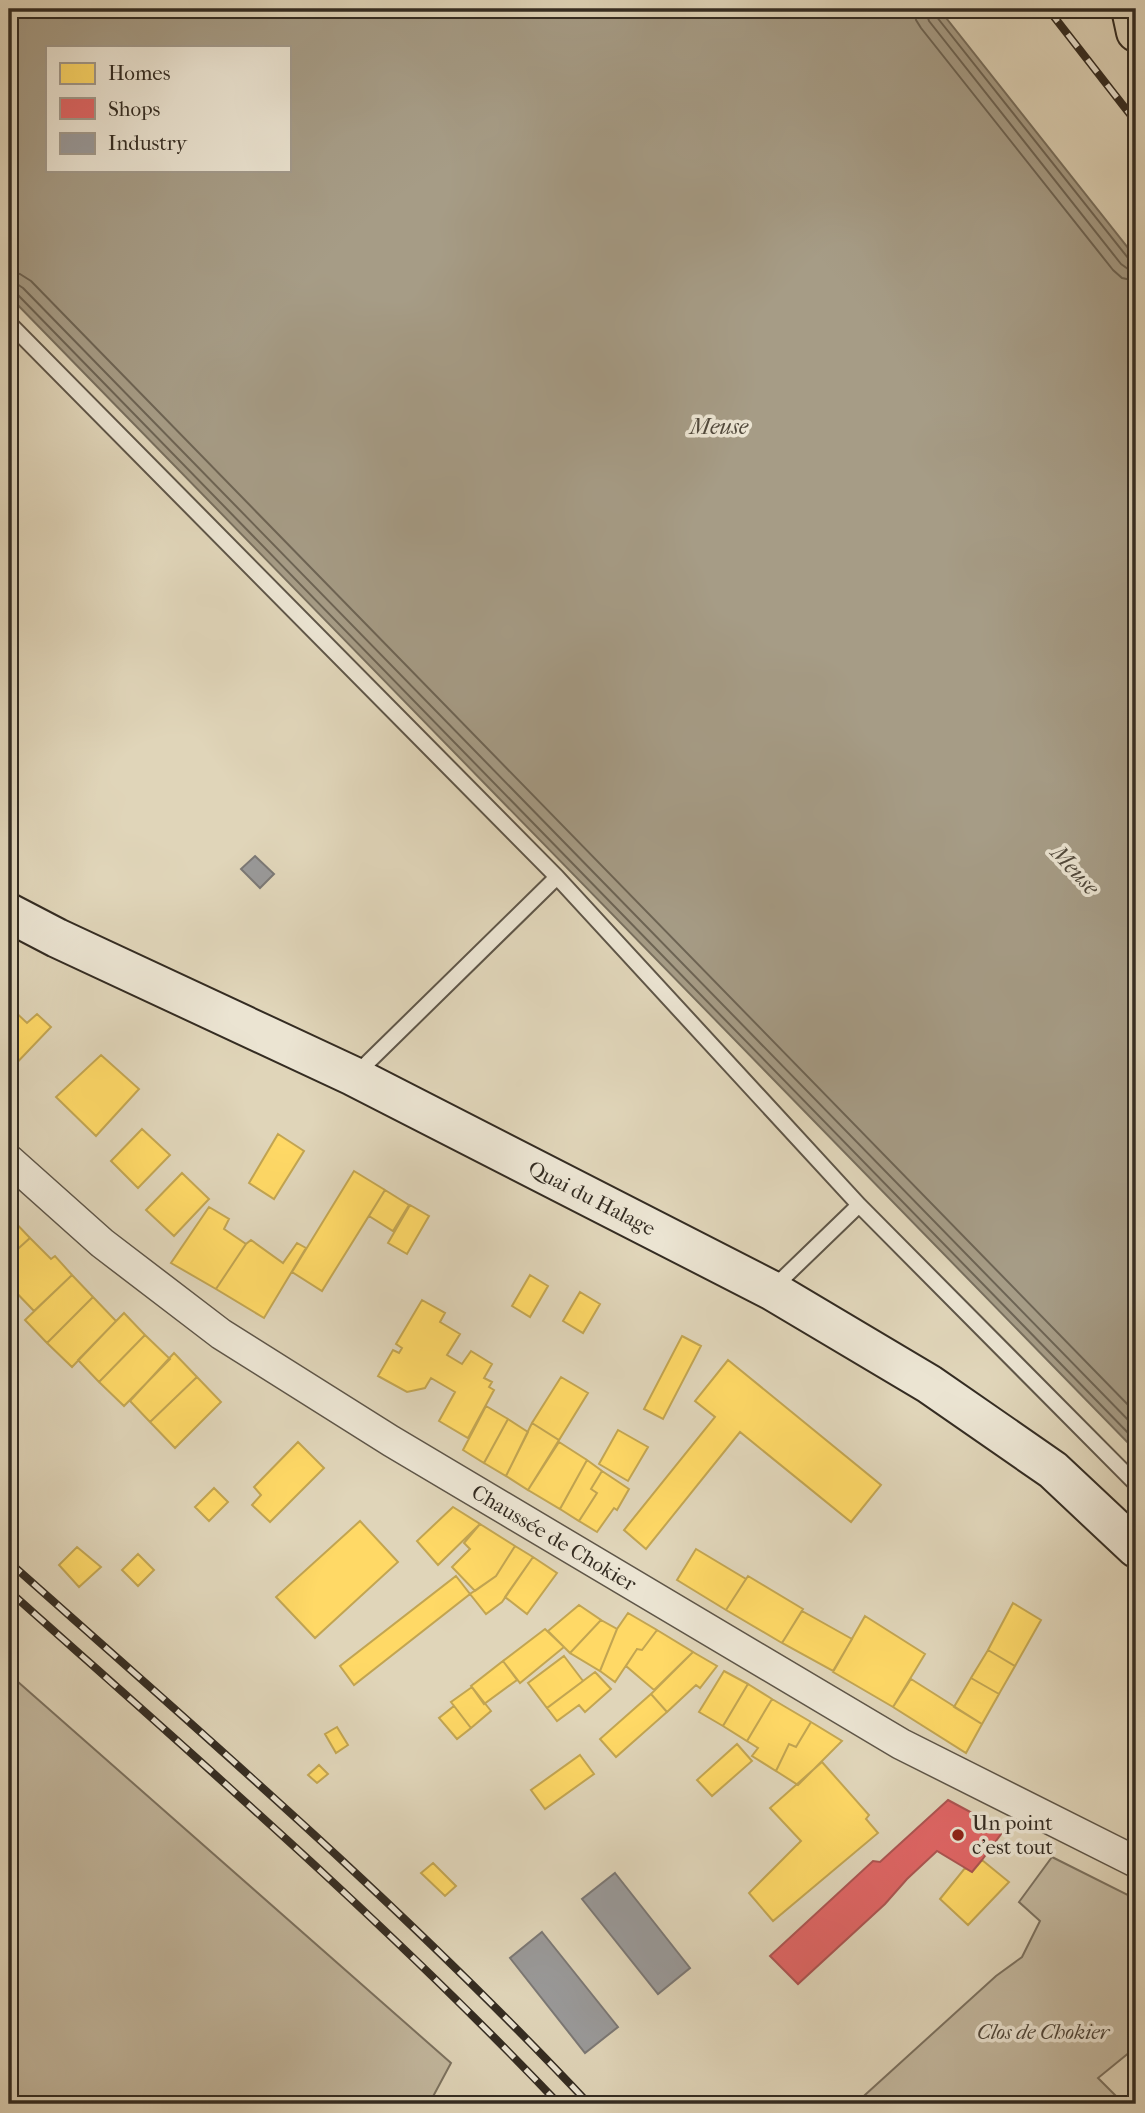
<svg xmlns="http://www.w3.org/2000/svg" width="1145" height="2113" font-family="'IM FELL French Canon',serif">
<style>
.green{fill:#c3b89f;stroke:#7c7260;stroke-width:2}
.water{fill:#a69c86;stroke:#786f5e;stroke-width:2;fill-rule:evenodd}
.homes{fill:#ffd966;stroke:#c2a552;stroke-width:2}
.shops{fill:#e06666;stroke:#ac5552;stroke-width:2}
.industry{fill:#999;stroke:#7b7875;stroke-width:2}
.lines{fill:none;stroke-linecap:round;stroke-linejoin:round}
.shore{stroke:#6d6454;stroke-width:2}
.lane-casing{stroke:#5f5648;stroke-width:18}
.street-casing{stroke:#5f5648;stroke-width:33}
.secondary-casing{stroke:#342c22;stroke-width:42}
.highway-casing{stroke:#342c22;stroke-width:42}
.lane{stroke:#ebe4d2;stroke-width:14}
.street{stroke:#ebe4d2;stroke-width:30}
.secondary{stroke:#ebe4d2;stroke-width:38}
.highway{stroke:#e0d5b9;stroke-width:38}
.rail-casing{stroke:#342c22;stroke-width:8}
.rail{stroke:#ebe4d2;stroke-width:5;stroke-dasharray:16;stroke-linecap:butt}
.poi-dot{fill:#8f2418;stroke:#ebe4d2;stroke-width:2.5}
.labels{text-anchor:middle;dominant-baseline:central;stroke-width:7;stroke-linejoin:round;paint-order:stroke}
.street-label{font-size:21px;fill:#342c22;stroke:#ebe4d2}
.poi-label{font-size:21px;fill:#342c22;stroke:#ebe4d2;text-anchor:start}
.park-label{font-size:21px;font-style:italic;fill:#51483b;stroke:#ebe4d2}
.water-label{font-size:23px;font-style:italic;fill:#50483b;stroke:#ebe4d2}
</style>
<rect width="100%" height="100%" fill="#e0d5b9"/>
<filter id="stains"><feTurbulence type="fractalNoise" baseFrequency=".00286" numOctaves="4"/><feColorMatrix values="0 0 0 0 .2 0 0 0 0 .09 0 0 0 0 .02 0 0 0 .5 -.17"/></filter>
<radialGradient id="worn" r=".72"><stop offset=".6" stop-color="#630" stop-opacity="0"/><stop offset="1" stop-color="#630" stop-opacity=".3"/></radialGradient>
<path class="green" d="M9,1674l442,389 -22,41h-420z
M1052,1857l84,42v148l-38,31 26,26h-269l141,-128 26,-19 18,-36 -21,-19z"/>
<path class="water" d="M9,9h930l197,249v1193l-1127,-1155zM47,47h242v123h-242z"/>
<path class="homes" d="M9,1006l18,17 10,-9 14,13 -42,44z
M101,1055l38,34 -43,47 -40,-39z
M142,1129l28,26 -32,33 -27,-27z
M278,1134l26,17 -30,48 -25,-16z
M354,1171l31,19 -63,101 -30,-19z
M182,1173l27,26 -35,37 -28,-26z
M385,1190l24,15 -16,26 -24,-15z
M410,1205l19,11 -22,38 -19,-11z
M209,1207l20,12 -5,10 22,15 -30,45 -45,-26z
M9,1216l21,22 -21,19z
M30,1238l21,21 4,-3 17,19 -38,36 -25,-26v-28z
M251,1240l32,23 14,-20 9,5 -42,70 -48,-29 30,-45z
M72,1275l21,22 -46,46 -22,-23z
M530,1275l18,11 -18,31 -18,-11z
M580,1292l20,12 -17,29 -20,-12z
M93,1297l23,24 -44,46 -25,-24z
M422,1300l23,13 -5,9 20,12 -13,21 15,9 9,-13 21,13 -8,14 8,4 -3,5 5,3 -26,48 -29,-17 16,-29 -24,-14 -6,10 -18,4 -29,-16 15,-26 6,3 3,-5 -6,-4z
M124,1313l21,22 -46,47 -21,-22z
M145,1335l25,24 -46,47 -25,-24z
M682,1336l19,10 -38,73 -19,-10z
M174,1353l23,24 -47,45 -20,-21z
M728,1360l153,125 -30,37 -111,-90 -94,117 -22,-19 91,-113 -20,-16z
M197,1377l24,25 -46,46 -25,-26z
M561,1377l27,16 -29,47 -27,-17z
M486,1406l22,13 -24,44 -21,-13z
M508,1419l20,13 -22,44 -22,-13z
M532,1423l27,17 -31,50 -22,-14z
M618,1430l30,17 -20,34 -29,-17z
M298,1442l26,26 -54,54 -18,-17 9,-10 -7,-8z
M559,1442l28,18 -27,49 -32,-19z
M587,1460l15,11 -11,18 6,4 -18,28 -19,-12z
M602,1471l27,18 -12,21 -3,-2 -17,24 -18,-11 18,-28 -6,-4z
M214,1488l14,14 -19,19 -14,-14z
M453,1507l27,17 -42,41 -21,-24z
M360,1521l38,41 -83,76 -39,-41z
M480,1524l35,22 -19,30 -21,15 -23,-24 18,-18 -6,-6z
M515,1546l18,11 -31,45 -16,12 -16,-20 26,-18z
M77,1547l24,20 -22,20 -20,-22z
M696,1549l50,30 -20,31 -49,-30z
M138,1554l16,16 -16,16 -16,-16z
M533,1557l24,16 -30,41 -22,-17z
M456,1576l14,18 -116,91 -14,-19z
M748,1576l55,33 -21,34 -56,-33z
M1013,1603l28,17 -26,46 -27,-16z
M579,1605l22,15 -31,33 -22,-22z
M802,1611l50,28 -19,32 -51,-28z
M628,1613l29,17 -15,20 -5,-1 -22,33 -15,-11 17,-42z
M865,1616l60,38 -32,53 -60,-35z
M601,1620l16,9 -17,42 -30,-18z
M545,1629l19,18 -44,36 -17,-22z
M657,1630l36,22 -39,38 -28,-24 11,-17 5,1z
M988,1650l27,16 -16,28 -28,-16z
M693,1652l24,14 -17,22 -4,-3 -29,27 -16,-18z
M564,1656l19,25 -36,27 -19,-25z
M503,1661l14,19 -33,24 -13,-18z
M724,1671l24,13 -25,42 -24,-14z
M595,1672l16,17 -26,23 -6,-7 -22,16 -10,-13z
M971,1678l28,16 -17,30 -28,-17z
M911,1679l71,45 -16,29 -73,-46z
M748,1684l24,15 -25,42 -24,-15z
M472,1687l19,24 -20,17 -20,-26z
M651,1694l16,18 -51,45 -16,-18z
M772,1699l39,23 -15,25 -7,-3 -13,27 -24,-15 6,-8 -11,-7z
M454,1706l17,22 -14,11 -18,-21z
M811,1722l31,19 -44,44 -22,-14 13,-27 7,3z
M337,1727l11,18 -12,8 -11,-19z
M737,1744l15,17 -40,35 -15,-16z
M580,1755l14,19 -49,35 -14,-19z
M822,1762l47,53 -3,4 12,14 -105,88 -24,-28 52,-52 -31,-33z
M319,1765l9,9 -11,9 -9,-8z
M982,1860l27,22 -41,43 -28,-26 25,-31 7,4z
M433,1863l23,23 -11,10 -24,-23z"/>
<path class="shops" d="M948,1800l56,30 -22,30 -10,12 -35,-21 -30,28 -22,25 -87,80 -28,-28 103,-95 7,1z"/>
<path class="industry" d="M255,856l19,18 -14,14 -19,-19z
M615,1873l75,95 -32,26 -76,-95z
M542,1932l76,95 -33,26 -75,-95z"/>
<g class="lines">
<path class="shore" d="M915,9l1,11 5,8 192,242 9,8 14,3
M925,9l4,12 192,243 7,5 8,1
M934,9l2,7 192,242 8,4
M9,272l11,2 11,7 1105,1132
M9,283l8,1 6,4 1113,1140
M9,292l8,2 1119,1147"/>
<g class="lane-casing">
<path id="lane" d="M9,323l548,554 -202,198
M557,877l302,328 277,279
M772,1289l87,-84"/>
</g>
<g class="street-casing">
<g id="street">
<path id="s1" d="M9,1160l93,83 119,91 170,107 510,303 235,118"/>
</g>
</g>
<g class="secondary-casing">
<g id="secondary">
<path id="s2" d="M9,913l48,25 296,138 418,214 158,94 124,86 83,78"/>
</g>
</g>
<g class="highway-casing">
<path id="highway" d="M1131,9l5,23"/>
</g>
<use href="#lane" class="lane"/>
<use href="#street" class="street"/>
<use href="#secondary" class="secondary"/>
<use href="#highway" class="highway"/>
<g class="rail-casing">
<path id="rail" d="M1048,9l88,113
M9,1562c198,176 399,349 580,542
M9,1591c187,167 377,331 550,513"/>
</g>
<use href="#rail" class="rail"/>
</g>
<circle class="poi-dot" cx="958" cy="1835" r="7"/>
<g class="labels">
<g class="street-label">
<text stroke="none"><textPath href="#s2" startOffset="649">Quai du Halage</textPath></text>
<text stroke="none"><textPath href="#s1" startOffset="665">Chaussée de Chokier</textPath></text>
</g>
<g class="poi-label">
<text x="972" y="1823">Un point<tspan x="972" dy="24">c'est tout</tspan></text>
</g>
<g class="park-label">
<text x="1043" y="2032">Clos de Chokier</text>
</g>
<g class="water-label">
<text x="719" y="426">Meuse</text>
<text transform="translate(1075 870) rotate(47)">Meuse</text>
</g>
</g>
<rect width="1145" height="2113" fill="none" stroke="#e0d5b9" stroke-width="35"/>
<rect x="10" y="10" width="1124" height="2092" fill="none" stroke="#342c22" stroke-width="3.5"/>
<rect x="18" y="18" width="1110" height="2078" fill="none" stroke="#342c22" stroke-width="2"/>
<rect x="46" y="46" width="245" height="126" fill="#ebe4d2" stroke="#a29a8c" stroke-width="2"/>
<rect x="60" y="63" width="35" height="21" fill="#ffd966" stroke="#a29a8c" stroke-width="2"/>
<text x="108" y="80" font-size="21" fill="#342c22">Homes</text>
<rect x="60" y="98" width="35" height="21" fill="#e06666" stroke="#a29a8c" stroke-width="2"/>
<text x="108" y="116" font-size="21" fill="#342c22">Shops</text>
<rect x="60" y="133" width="35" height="21" fill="#999999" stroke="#a29a8c" stroke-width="2"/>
<text x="108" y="150" font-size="21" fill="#342c22">Industry</text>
<rect width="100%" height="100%" filter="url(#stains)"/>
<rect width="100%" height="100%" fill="url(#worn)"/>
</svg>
